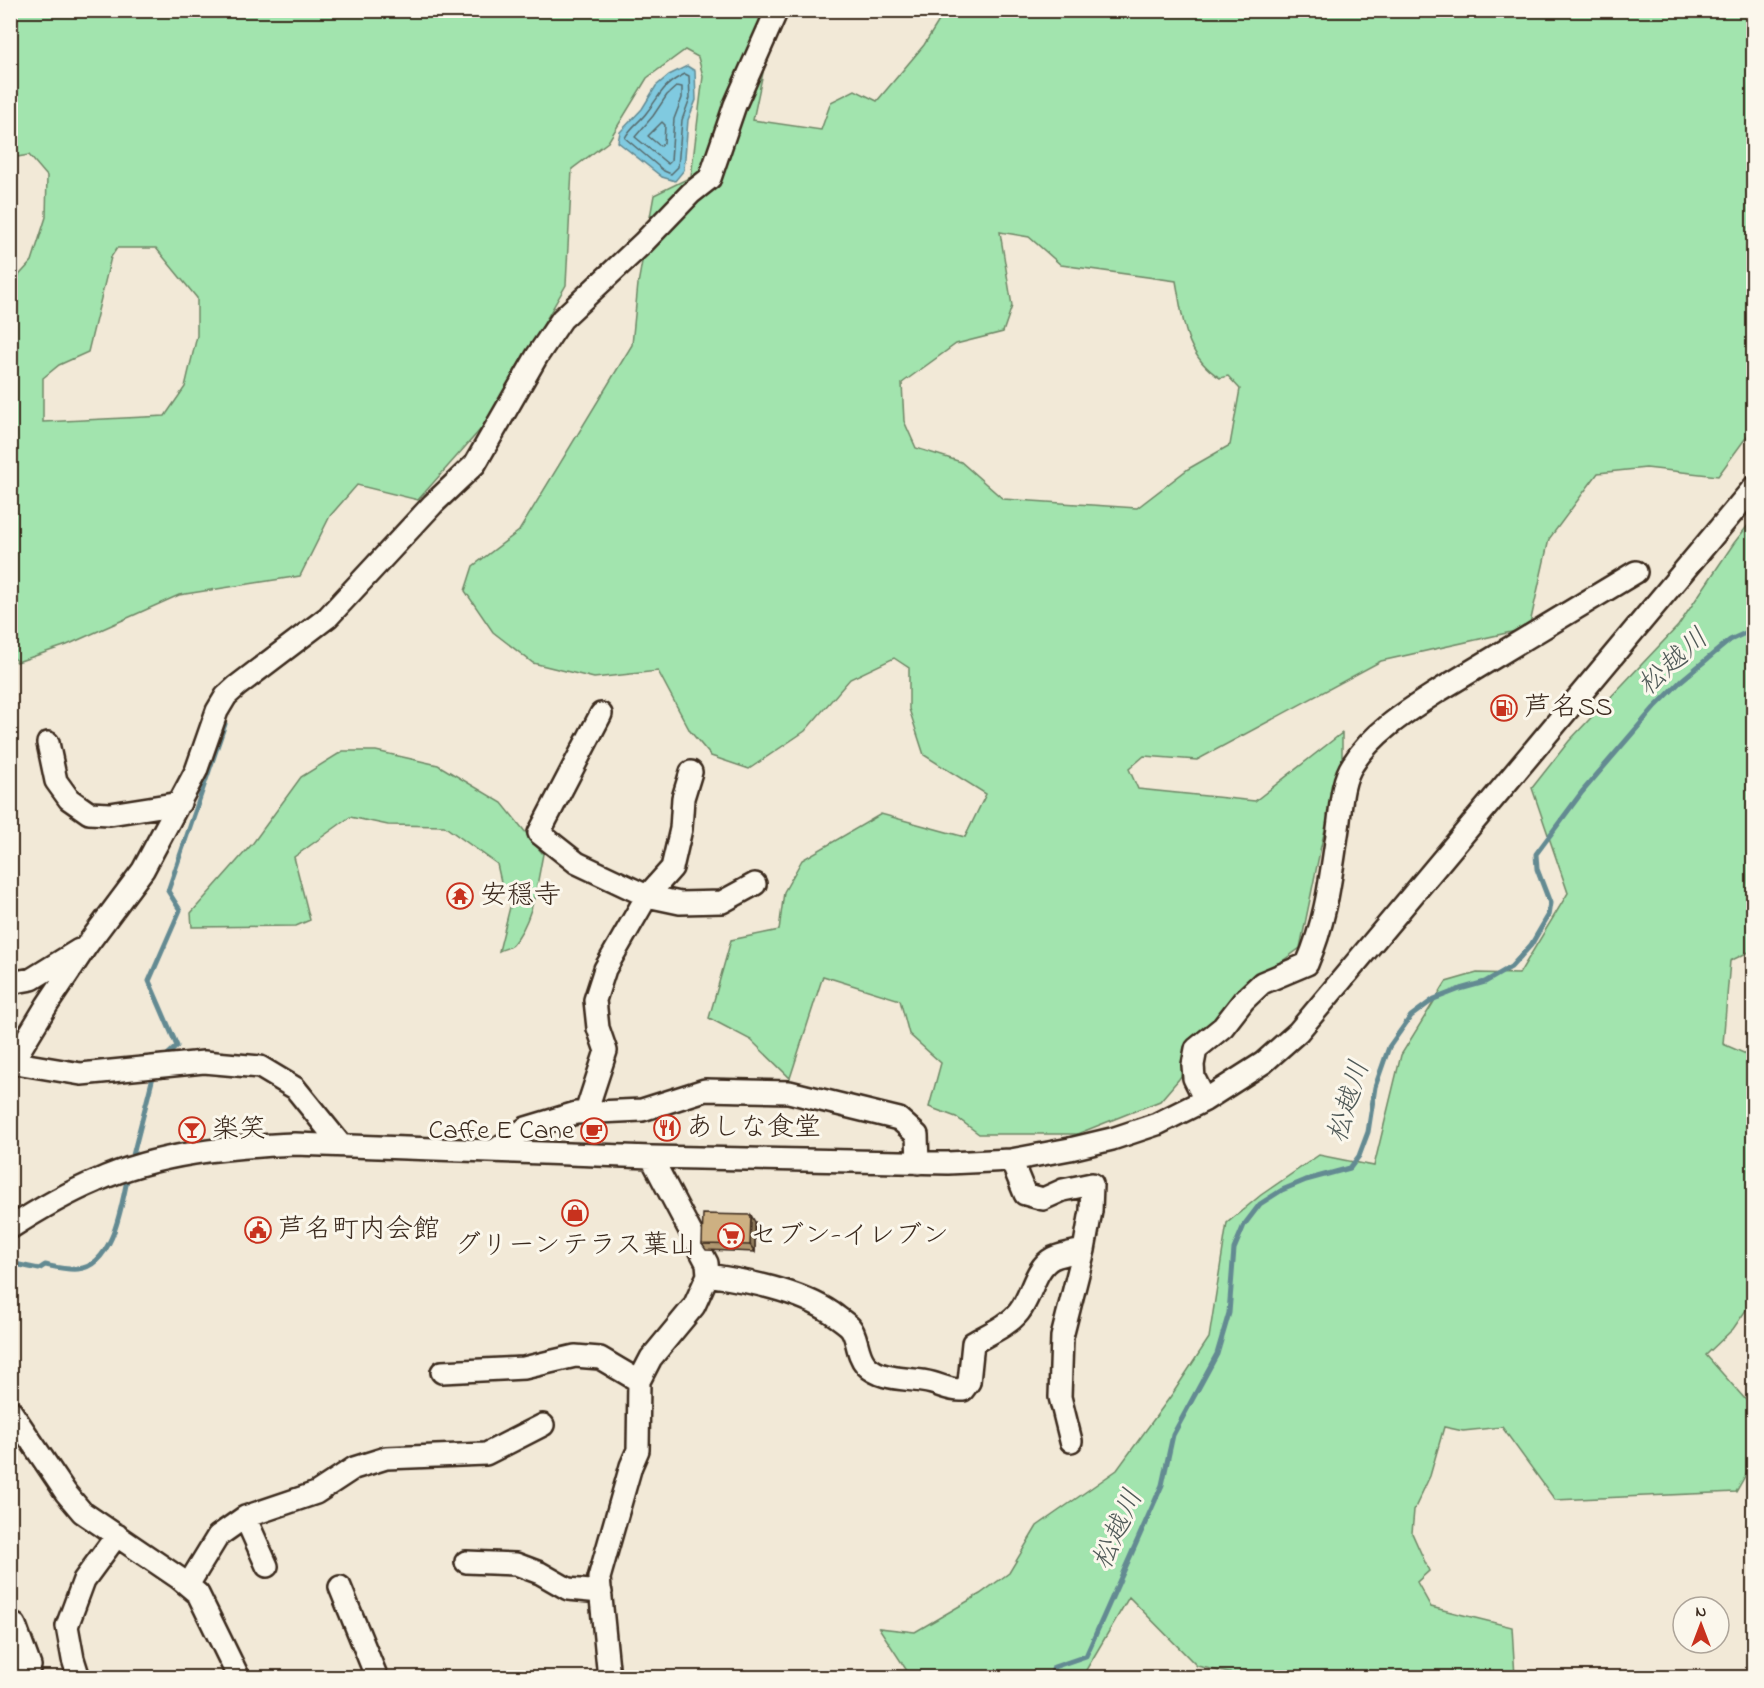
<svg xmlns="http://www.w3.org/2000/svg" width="1764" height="1688" font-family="'Indie Flower','Klee One',sans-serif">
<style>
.green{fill:#a2e4ae;stroke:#6e8766;stroke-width:1.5;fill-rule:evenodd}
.water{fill:#80cae0;stroke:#648a92;stroke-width:1.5}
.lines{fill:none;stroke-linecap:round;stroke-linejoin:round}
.shore{stroke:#576a6c;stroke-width:1.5}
.stream{stroke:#648a92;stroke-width:5}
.minor-casing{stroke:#3b2a1e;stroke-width:26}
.minor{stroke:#fbf7ec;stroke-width:21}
.wall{fill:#b09770;stroke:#3b2a1e;stroke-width:1.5}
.shaded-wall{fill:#907b5b;stroke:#3b2a1e;stroke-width:1.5}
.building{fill:#cdb082;stroke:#3b2a1e;stroke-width:1.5}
.labels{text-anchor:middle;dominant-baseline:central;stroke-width:6;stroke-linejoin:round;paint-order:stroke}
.poi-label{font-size:27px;fill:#3b2a1e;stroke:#fbf7ec;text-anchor:start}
.water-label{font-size:28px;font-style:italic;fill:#505a58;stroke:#fbf7ec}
</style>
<rect width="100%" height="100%" fill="#f2e9d7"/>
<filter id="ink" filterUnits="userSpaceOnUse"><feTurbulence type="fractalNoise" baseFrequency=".0167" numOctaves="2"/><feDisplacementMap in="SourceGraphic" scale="12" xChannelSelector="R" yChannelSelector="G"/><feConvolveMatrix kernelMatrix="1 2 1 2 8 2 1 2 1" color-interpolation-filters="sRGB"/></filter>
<g filter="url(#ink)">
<path class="green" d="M11,11h765l-23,109 68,10 10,-28 24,-12 22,11 47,-56 21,-34h808v417l-35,48 -72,-8 -48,5 -49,66 -20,89 -148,33 -184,99 -53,-4 -15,13 9,20 117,12 87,-68v28l-21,85 -21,102 -65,48 -56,83 -19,22 -83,33h-98l-23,-17 -27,-10 12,-44 -32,-29 -9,-34 -77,-24 -33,102 -39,-38 -42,-22 22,-78 48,-10 5,-38 18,-32 79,-46 84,23 21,-43 -62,-39 -15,-46v-41l-15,-10 -44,21 -45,52 -56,38 -38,-13 -21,-25 -32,-60 -64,7 -61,-15 -40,-31 -28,-41 8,-25 46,-35 113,-186 6,-61 16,-89 37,-18 12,-101 -5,-19 -13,-7 -38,28 -39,64 -36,27 -6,116 -78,136 -70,79 -61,-15 -27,31 -30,60 -121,19 -112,50 -50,17 -6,-8v-370l21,-23 14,-44 1,-41 -18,-21 -18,3zM1000,232l29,5 32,28 115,16c7,38 8,74 44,97l8,-2 12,13 -10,56 -42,24 -51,39 -134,-9 -42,-37 -45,-14 -12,-27 -2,-38 54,-39 47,-12 9,-26zM117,248h39l41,50v38l-12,51 -20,29 -122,6v-44l16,-13 29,-13 23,-95z
M1753,519v431l-23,11 -7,83 30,13v243l-20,29 -27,26 47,53v54l-17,30 -181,8 -53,-73 -39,4 -19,-4 -14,49 -16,34 -2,23 17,38 -12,11 14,25 81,20 3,50h-268l-50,-11 -68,-69 -47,80h-171l-32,-49 36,4 65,-38 29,-21 28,-47 80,-56 56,-77 36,-55 18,-115 34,-28 58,-40 55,11 27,-111 45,-73 31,-9 42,1 49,-81 -36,-105 37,-47 109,-115 56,-83z
M343,751h33l62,14 64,38 41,51c-6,30 -10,68 -31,91 -3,3 -9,4 -13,6l13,-52 -11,-17 -4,-18 -53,-38 -56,-1 -38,-8 -56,40 16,63 -14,6 -104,1 -1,-14 62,-70 48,-66z"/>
<path class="water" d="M687,66l8,5 1,29 -8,20 -4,50 -9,11 -13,-4 -44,-35 2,-10 22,-23 14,-23 13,-11z"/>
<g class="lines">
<path class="shore" d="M685,74l4,2 1,22 -8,22 -4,47 -7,7 -7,-3 -39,-33c5,-11 16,-17 22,-26 15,-19 15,-27 38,-38z
M677,86l5,1v11l-8,21 -3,42 -3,3 -33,-27 18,-21 14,-21z
M662,122l3,3 -1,18 -4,3 -12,-10z"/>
<path class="stream" d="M164,1058l13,-12 -28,-65 31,-71 -12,-19 57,-167
M131,1163l23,-90
M10,1263l29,6 6,-4c10,2 22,5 33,4 36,-3 44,-67 50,-94
M1050,1678l4,-11 32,-11 76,-171 11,-50 44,-81 12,-41 5,-64 10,-24 16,-21 22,-14 24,-10 44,-12 9,-12 9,-24 7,-45 14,-40 22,-31 23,-17 26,-10 25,-7 26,-15 20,-22 17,-29 2,-13 -13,-34 -1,-15 46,-62 72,-84 28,-28 48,-40 24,-11"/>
<g class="minor-casing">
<path id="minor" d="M601,714l-62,119 38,30 70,33 33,7 42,-1 33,-18
M48,743l8,38 13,18 20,14 21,1 70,-11
M10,983l22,-4 47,-29
M10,1062l71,12 123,-12 56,5 35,21 46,57
M10,1066l37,-61 40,-60 56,-75 53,-99 21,-60 9,-15 11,-10 91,-69 105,-113 42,-40 62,-108 25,-37 81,-76 48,-50 19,-15 25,-73 42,-95
M1205,1100l-11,-22 -1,-13 3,-16 27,-22 21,-27 18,-17 45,-19c19,-44 23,-82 30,-129 4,-22 3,-52 16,-71 20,-32 56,-54 87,-74l196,-118
M586,1112l20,-61 -8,-23 -3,-28 10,-31 42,-73 25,-28 9,-39 2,-31 8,-26
M494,1151l32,-23 50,-15 66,-3 63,-20 84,2 110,27 18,16 1,28
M1011,1160l14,34 18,5 20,-9 29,-6 -1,27 -7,39 -22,87 -2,60 11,44
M10,1228c28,-18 55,-34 86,-47 62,-28 132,-34 199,-37l356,13 297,6 63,-3 59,-11 42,-10 45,-15 48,-24 58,-37 35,-31 456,-545
M708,1275c39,6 90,15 124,38 5,4 13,9 18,14 8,9 6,27 16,38 16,17 45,12 66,18 11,3 19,8 31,7l6,-8 4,-39c15,-9 35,-17 46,-31 13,-16 15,-44 34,-54 9,-4 22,-6 31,-8
M442,1372l82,-4 51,-12 25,2 39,23
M10,1410l56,83 16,19 97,66 19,16 41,84
M466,1562l50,2 24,9 28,16 33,3
M267,1566l-22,-49 71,-24 38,-25 32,-10 100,-4 57,-29
M188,1585l30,-49 27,-19
M340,1587l37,91
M10,1673l20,-7 -15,-41
M79,1678l-6,-19 -6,-33 17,-46 33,-45
M609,1678l-10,-100 32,-112 7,-16 1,-69 12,-23 43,-52 14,-31 -1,-12 -56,-106"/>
</g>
<use href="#minor" class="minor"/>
</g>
<path class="wall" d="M755,1222v30l-49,-2 -4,-6z"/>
<path class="shaded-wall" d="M751,1215l4,7v30l-5,-7z"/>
<path class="building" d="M703,1214l48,1 -1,30 -48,-1z"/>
</g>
<defs>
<g id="fuel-ring" transform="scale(1.35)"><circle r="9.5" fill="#fbf7ec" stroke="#c8321e" stroke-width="1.5"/><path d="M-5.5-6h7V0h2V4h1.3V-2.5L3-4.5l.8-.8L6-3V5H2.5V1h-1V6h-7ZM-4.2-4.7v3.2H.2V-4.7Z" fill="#c8321e"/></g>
<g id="temple-ring" transform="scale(1.35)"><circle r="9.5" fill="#fbf7ec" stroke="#c8321e" stroke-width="1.5"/><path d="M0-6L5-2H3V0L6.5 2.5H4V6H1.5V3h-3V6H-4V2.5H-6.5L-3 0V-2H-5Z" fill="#c8321e"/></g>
<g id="restaurant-ring" transform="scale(1.35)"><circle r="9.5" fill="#fbf7ec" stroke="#c8321e" stroke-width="1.5"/><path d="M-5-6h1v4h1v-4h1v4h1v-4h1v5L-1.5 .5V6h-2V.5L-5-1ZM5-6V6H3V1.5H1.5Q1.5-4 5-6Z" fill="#c8321e"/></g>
<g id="bar-ring" transform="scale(1.35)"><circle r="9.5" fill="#fbf7ec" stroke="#c8321e" stroke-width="1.5"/><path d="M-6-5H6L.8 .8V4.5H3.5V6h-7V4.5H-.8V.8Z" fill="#c8321e"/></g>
<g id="cafe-ring" transform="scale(1.35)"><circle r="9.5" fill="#fbf7ec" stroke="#c8321e" stroke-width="1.5"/><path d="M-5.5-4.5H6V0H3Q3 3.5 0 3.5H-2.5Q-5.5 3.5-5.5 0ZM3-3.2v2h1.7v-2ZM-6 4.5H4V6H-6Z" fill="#c8321e"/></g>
<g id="shop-ring" transform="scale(1.35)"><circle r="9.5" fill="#fbf7ec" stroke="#c8321e" stroke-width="1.5"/><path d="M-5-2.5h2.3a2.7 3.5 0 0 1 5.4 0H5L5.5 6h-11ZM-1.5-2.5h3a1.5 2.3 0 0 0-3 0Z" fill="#c8321e"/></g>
<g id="civic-ring" transform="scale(1.35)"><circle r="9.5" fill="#fbf7ec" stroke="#c8321e" stroke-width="1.5"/><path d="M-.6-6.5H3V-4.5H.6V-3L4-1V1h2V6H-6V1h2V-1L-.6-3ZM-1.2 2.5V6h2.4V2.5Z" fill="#c8321e"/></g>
<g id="supermarket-ring" transform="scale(1.35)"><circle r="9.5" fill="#fbf7ec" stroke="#c8321e" stroke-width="1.5"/><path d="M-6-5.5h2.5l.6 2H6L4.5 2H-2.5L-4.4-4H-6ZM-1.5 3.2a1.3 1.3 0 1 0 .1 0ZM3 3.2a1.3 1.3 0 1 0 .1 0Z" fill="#c8321e"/></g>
</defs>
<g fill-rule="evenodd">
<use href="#fuel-ring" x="1504" y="708"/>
<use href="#temple-ring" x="460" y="896"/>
<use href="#restaurant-ring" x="667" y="1128"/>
<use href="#bar-ring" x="192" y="1130"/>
<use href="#cafe-ring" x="594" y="1131"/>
<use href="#shop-ring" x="575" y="1213"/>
<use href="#civic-ring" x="258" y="1230"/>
<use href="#supermarket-ring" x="731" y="1236"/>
</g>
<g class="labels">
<g class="poi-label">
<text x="1524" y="708">芦名SS</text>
<text x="480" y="896">安穏寺</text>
<text x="686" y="1128">あしな食堂</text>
<text x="212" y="1130">楽笑</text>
<text x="574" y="1131" text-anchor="end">Caffe E Cane</text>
<text x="278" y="1230">芦名町内会館</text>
<text x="750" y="1236">セブン-イレブン</text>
<text x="575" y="1246" text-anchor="middle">グリーンテラス葉山</text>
</g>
<g class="water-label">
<text transform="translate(1674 663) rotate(-42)">松越川</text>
<text transform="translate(1350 1102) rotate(-73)">松越川</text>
<text transform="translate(1119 1530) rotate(-66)">松越川</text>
</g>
</g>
<rect width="1764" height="1688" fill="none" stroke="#fbf7ec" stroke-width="36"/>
<rect x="18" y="18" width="1728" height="1652" fill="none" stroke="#3b2a1e" stroke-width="2" filter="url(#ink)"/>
<g transform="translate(1701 1625)"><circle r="28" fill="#fbf7ec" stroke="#aea59a" stroke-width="1.5"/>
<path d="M0-4.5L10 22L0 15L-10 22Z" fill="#c8321e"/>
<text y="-9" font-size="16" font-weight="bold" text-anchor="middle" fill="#3b2a1e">N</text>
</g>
</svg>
